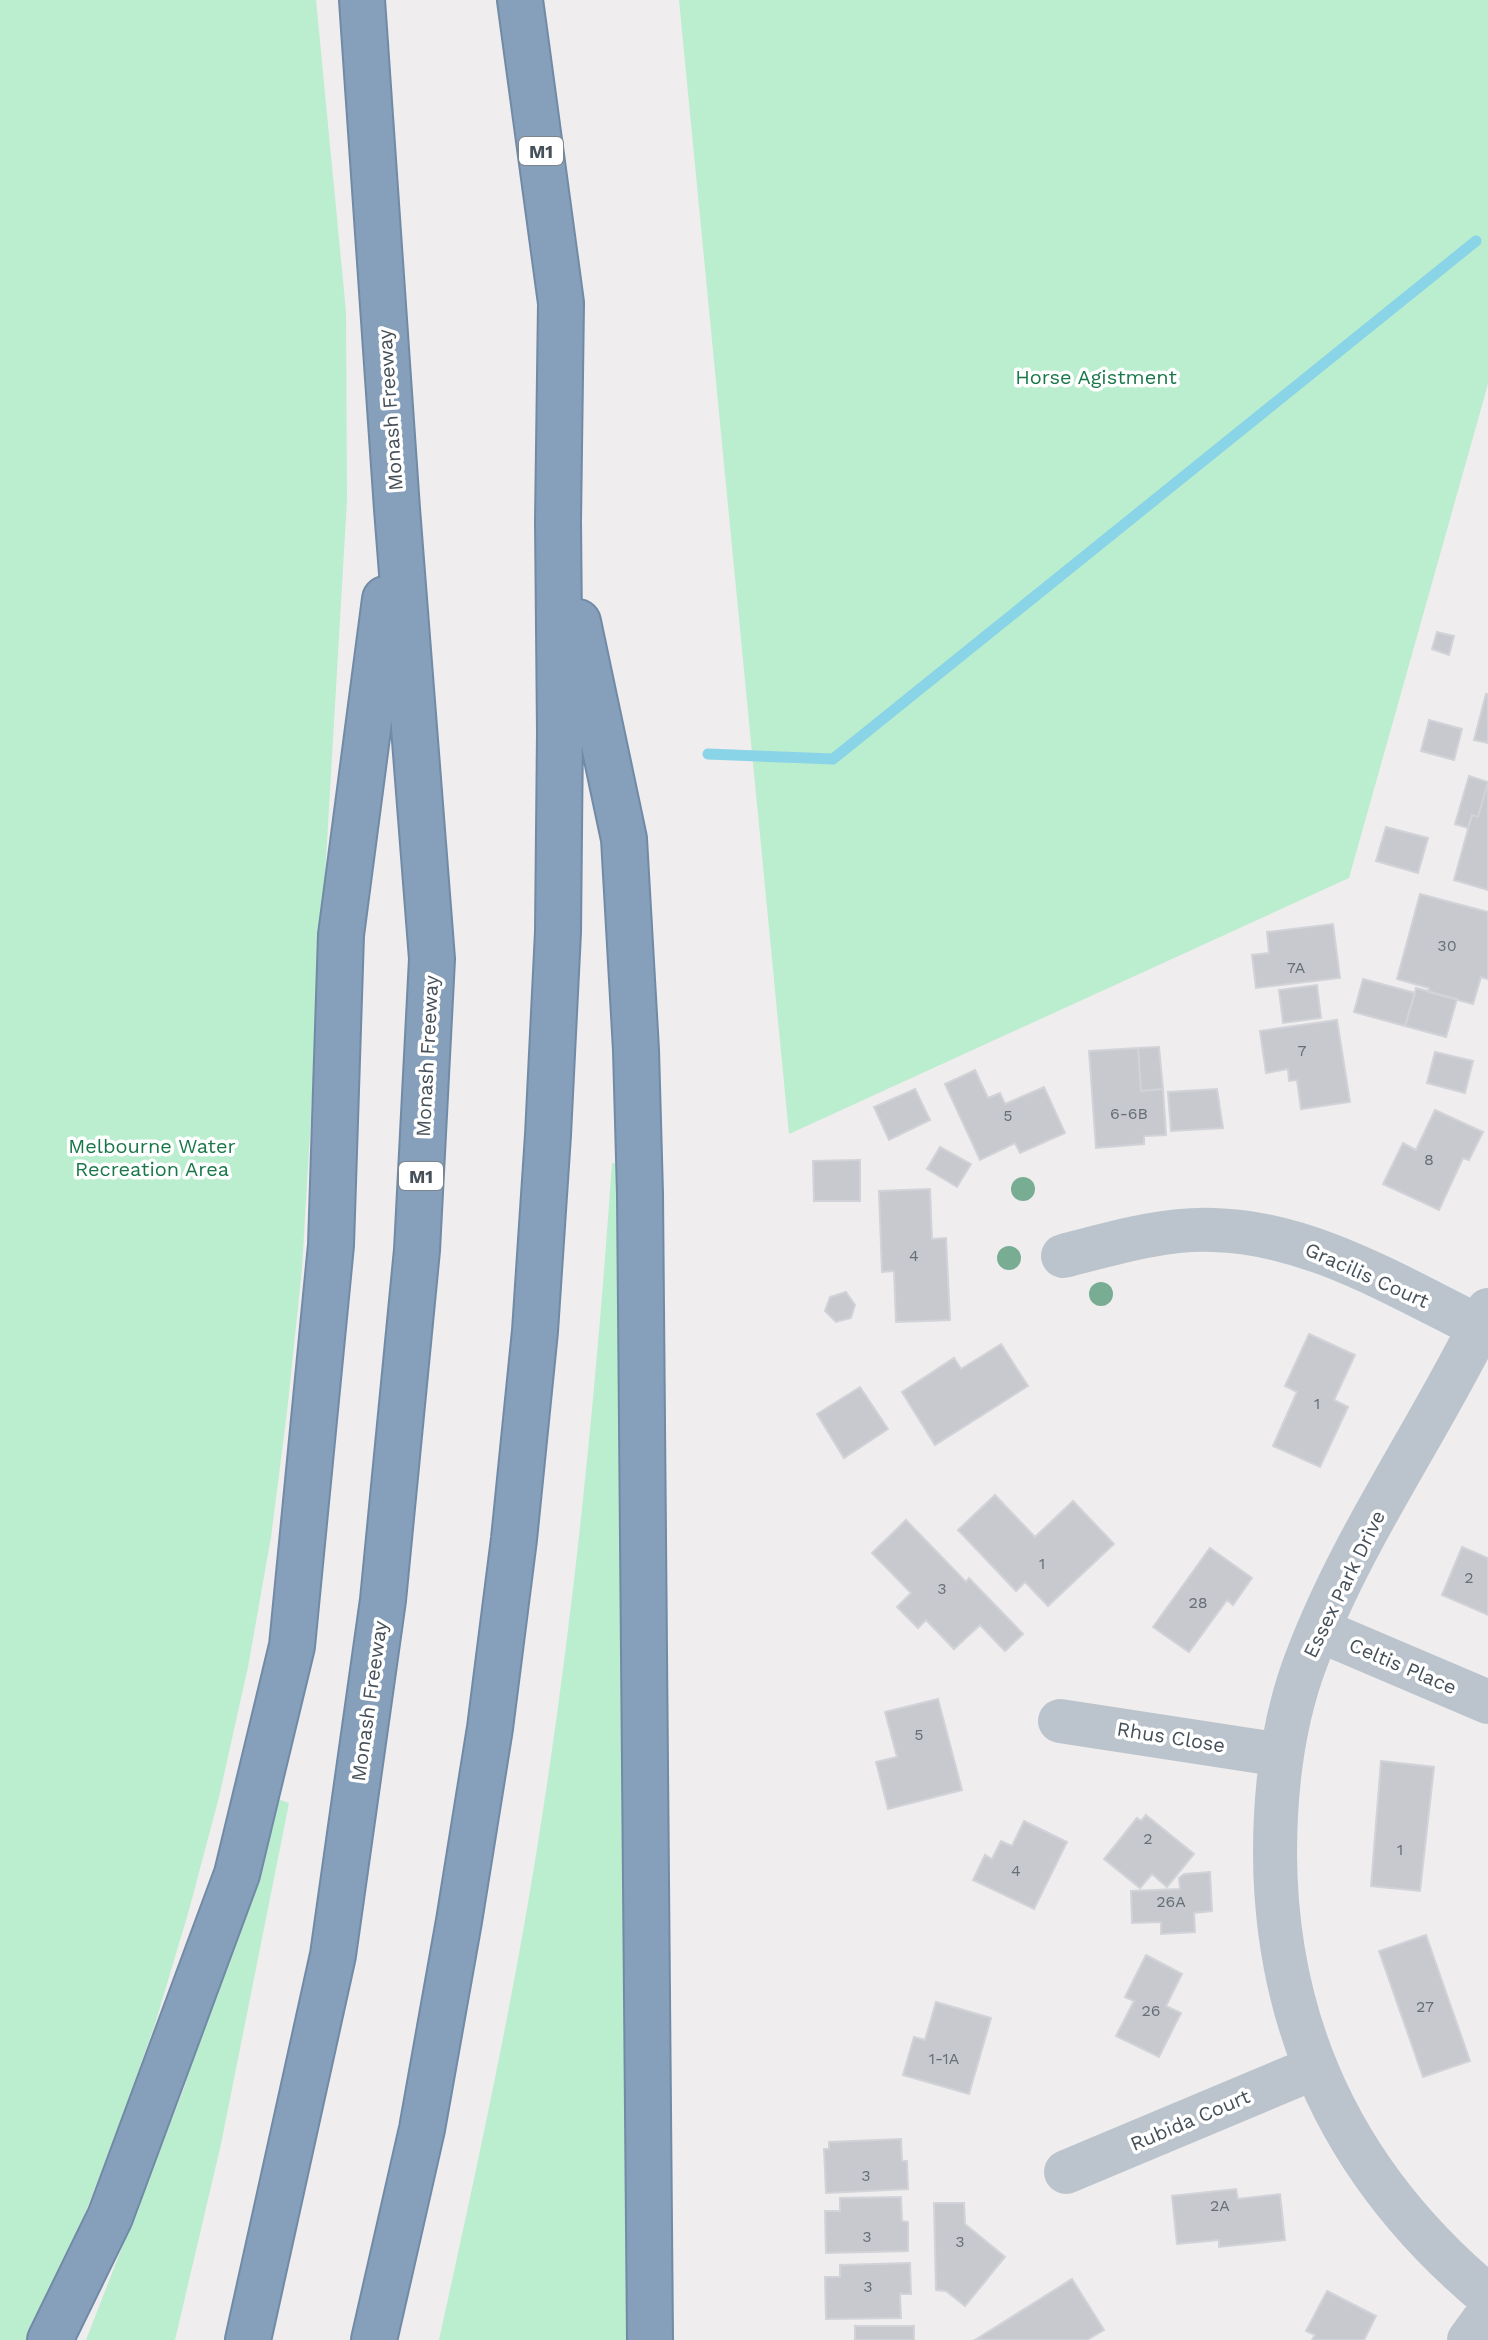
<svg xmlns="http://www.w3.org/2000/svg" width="1488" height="2340" font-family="'Work Sans',sans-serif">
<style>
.green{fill:#bbedcf}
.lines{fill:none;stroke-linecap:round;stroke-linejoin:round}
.stream{stroke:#8ad4e8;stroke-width:11}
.building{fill:#c7c9cf;stroke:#d1d3d8;stroke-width:2}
.highway-casing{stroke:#718aa6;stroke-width:48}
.minor{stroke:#bbc4cc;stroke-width:44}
.highway{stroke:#869fbb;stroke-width:44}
.tree{fill:#79ad93}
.labels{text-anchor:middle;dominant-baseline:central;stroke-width:7;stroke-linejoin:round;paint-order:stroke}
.number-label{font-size:16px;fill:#666e76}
.shield{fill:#fff;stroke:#7e848b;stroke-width:2}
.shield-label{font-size:18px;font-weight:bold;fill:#465059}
.park-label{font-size:20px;fill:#197849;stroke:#fff}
.street-label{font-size:20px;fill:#465059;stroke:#fff}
</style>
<rect width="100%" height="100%" fill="#efeded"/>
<path class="green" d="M0,0h316l30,312 1,188 -45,769 -15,143 -16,125 -23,130 -29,130 -30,113 -34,114 -35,99 -42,109 -46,108h-32z
M679,0h809v384l-139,494 -560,256z
M612,1163l13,2 10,1175h-196c29,-132 58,-264 82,-397 46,-257 73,-519 91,-780z
M275,1798l14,5 -68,341 -46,196h-89l98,-252z"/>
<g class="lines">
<path class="stream" d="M708,754l125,5 643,-518"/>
</g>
<path class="building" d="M1437,632l17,4 -5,19 -17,-6z
M1486,694h2v49l-14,-3z
M1429,720l33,9 -8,31 -33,-9z
M1469,776l19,6 -10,35 -6,-2 -4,13 -13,-4z
M1488,782v108l-34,-10 18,-65 6,2z
M1386,827l42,11 -10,35 -42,-12z
M1420,894l68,18v67l-7,-2 -8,27 -45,-12 1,-4 -32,-9z
M1333,924l7,54 -84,10 -4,-33 17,-2 -2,-21z
M1363,979l52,14 -10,33 -51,-14z
M1317,985l4,33 -38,5 -4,-33z
M1416,988l41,11 -11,38 -41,-11z
M1337,1020l13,82 -49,7 -4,-29 -8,1 -1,-12 -22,4 -6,-42z
M1159,1047l4,42 -22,2 -3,-43z
M1138,1048l3,43 22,-2 3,46 -22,1v8l-48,4 -7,-97z
M1435,1052l38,9 -8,32 -38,-10z
M975,1070l13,28 12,-5 5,11 39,-17 21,46 -45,20 -5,-10 -35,17 -35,-76z
M915,1089l15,31 -41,20 -15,-33z
M1217,1089l6,39 -52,3 -3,-39z
M1435,1110l48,22 -14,28 -6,-2 -24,52 -56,-26 20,-41 13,7z
M940,1147l31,17 -14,23 -30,-18z
M860,1160v41h-46l-1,-40z
M930,1189l2,50 14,-1 4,82 -54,2 -2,-51 -12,1 -3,-81z
M846,1292l9,13 -4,13 -15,4 -11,-11 5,-14z
M1309,1334l46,21 -21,45 14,7 -28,60 -47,-21 24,-54 -12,-6z
M1001,1344l27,42 -93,59 -33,-53 52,-34 7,11z
M860,1387l28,42 -44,29 -27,-44z
M995,1495l40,42 38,-36 41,43 -66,62 -23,-24 -9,9 -58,-61z
M906,1520l60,62 3,-4 54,56 -18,17 -25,-26 -26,24 -28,-29 -8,8 -21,-21 14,-14 -39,-40z
M1462,1547l26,11v57l-46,-20z
M1210,1548l42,30 -19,27 -6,-5 -38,52 -36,-25z
M938,1699l24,91 -74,19 -12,-47 21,-5 -12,-45z
M1381,1761l53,6 -14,124 -49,-5z
M1146,1815l48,39 -27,33 -15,-13 -12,14 -36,-29 33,-41 4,3z
M1024,1821l43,21 -33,67 -61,-29 12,-25 7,4 9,-18 11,5z
M1210,1872l2,39 -18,2 1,19 -34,2v-12l-29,1 -1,-32 49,-2 -1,-11 5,-4z
M1426,1935l44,126 -47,16 -44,-126z
M1146,1955l36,19 -16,32 15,7 -22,44 -43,-21 18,-35 -9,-4z
M936,2002l55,16 -22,76 -66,-19 11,-38 11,3z
M901,2139l1,22h5l1,28 -82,4 -2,-44h5v-7z
M1236,2189l2,10 42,-5 5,46 -66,7v-7l-42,4 -5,-48z
M901,2197l1,24 6,1v29l-82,2 -1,-42h15v-13z
M934,2203h30l1,21 40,33 -40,49 -19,-15 -10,-1z
M910,2263l1,31h-11l1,24 -75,1 -1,-42h15v-12z
M1072,2279l32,51 -17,10h-112z
M1327,2291l49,25 -12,24h-52l3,-5 -9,-4z
M855,2326h59v14h-59z"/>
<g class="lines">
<g class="highway-casing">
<path id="highway" d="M578,622l46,217 12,211 4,144 10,1146
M50,2340l60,-123 127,-343 55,-228 39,-401 10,-310 44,-336
M248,2340l85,-385 50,-355 34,-350 15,-291 -35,-450 -35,-509
M374,2340l48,-211 37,-208 31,-193 24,-189 21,-208 13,-196 10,-203 2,-199 -2,-212 3,-218 -41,-303"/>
</g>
<path class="minor" d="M1063,1256c48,-12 99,-28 150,-26 96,2 183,56 267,97
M1488,1310c-56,117 -135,226 -181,348 -24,62 -32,131 -32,196 1,181 75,327 213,442
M1319,1630l169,72
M1060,1721l222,34
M1066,2172l248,-104
M1469,2340l19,-26"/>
<use href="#highway" class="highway"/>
</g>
<g class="tree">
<circle cx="1023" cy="1189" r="12"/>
<circle cx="1009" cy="1258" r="12"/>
<circle cx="1101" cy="1294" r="12"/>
</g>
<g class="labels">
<g class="number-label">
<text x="1447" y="945">30</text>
<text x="1296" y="967">7A</text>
<text x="1302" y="1050">7</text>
<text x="1129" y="1113">6-6B</text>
<text x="1008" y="1115">5</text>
<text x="1429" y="1159">8</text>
<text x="914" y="1255">4</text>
<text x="1317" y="1403">1</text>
<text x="1042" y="1563">1</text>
<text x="1469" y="1577">2</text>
<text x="942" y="1588">3</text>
<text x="1198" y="1602">28</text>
<text x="919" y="1734">5</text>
<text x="1148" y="1838">2</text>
<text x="1400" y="1849">1</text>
<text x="1016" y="1870">4</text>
<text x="1171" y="1901">26A</text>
<text x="1425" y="2006">27</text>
<text x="1151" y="2010">26</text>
<text x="944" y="2058">1-1A</text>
<text x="866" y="2175">3</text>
<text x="1220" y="2205">2A</text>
<text x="867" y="2236">3</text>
<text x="960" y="2241">3</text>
<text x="868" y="2286">3</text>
</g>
<g class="shield">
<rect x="519" y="137" width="44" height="28" rx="6"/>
<rect x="399" y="1162" width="44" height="28" rx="6"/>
</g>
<g class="shield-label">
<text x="541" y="151">M1</text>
<text x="421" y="1176">M1</text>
</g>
<g class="park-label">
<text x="1096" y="377">Horse Agistment</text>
<text x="152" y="1146">Melbourne Water<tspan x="152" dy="23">Recreation Area</tspan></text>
</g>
<g class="street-label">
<text transform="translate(390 410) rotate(-94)">Monash Freeway</text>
<text transform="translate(427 1056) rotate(-87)">Monash Freeway</text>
<text transform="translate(1367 1275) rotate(24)">Gracilis Court</text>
<text transform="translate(1344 1584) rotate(-64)">Essex Park Drive</text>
<text transform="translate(1403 1666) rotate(23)">Celtis Place</text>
<text transform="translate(369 1701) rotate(-82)">Monash Freeway</text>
<text transform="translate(1171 1737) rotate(9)">Rhus Close</text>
<text transform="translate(1190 2120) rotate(-23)">Rubida Court</text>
</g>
</g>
</svg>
